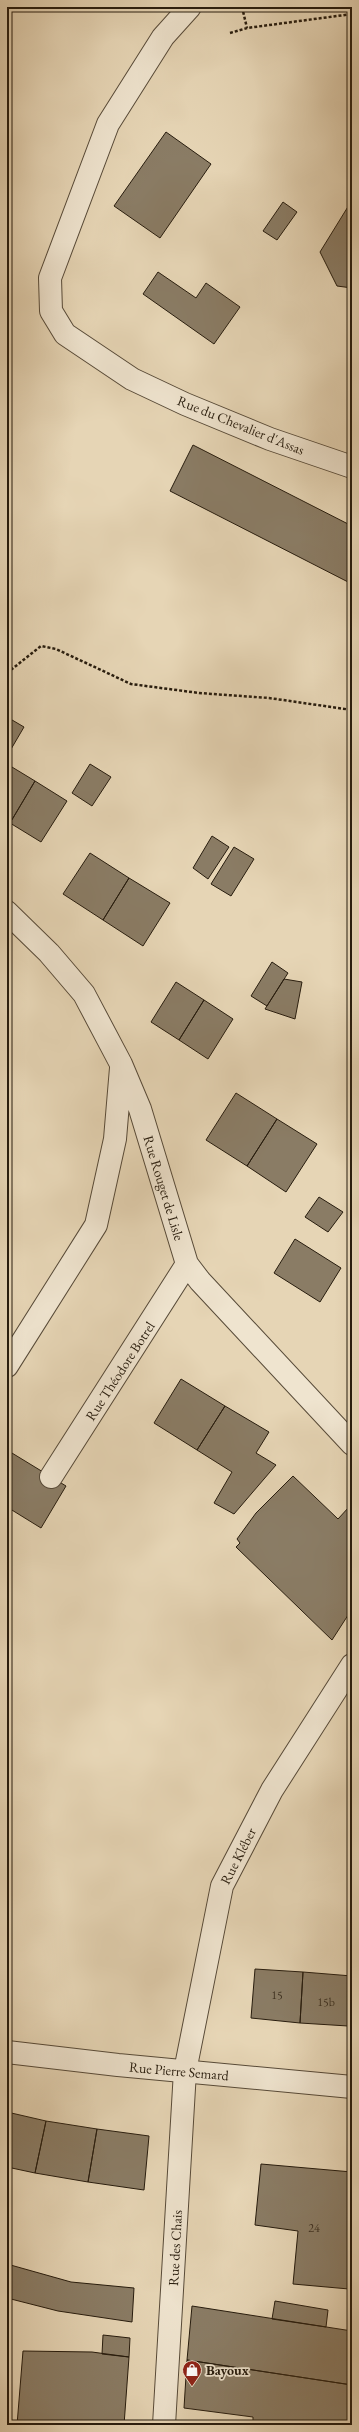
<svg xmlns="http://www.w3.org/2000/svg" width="359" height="2432" font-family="'EB Garamond',serif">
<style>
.building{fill:#8a7c65;stroke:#271c0e}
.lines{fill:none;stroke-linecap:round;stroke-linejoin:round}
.minor-casing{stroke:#574a38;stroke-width:24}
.tertiary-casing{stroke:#574a38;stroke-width:24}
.path{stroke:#271c0e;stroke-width:2.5;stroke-dasharray:3 2;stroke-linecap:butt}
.minor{stroke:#efe4cf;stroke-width:22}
.tertiary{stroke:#efe4cf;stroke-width:22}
.labels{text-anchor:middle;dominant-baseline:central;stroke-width:3.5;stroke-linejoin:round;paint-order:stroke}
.number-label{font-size:12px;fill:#403424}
.street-label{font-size:14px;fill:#271c0e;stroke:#efe4cf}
.poi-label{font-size:14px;font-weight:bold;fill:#271c0e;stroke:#efe4cf;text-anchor:start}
</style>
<rect width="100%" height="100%" fill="#e6d5b5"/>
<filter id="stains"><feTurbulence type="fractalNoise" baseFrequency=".005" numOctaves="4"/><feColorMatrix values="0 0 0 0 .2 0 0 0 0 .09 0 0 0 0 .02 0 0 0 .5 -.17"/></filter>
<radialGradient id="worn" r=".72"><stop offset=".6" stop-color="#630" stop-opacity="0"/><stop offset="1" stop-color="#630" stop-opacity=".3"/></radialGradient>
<path class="building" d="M166,132l45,32 -51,74 -46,-32z
M283,202l14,10 -20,28 -14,-9z
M349,205l3,6v77l-15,-2 -17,-34z
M158,272l38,26 10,-15 34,24 -26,37 -71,-50z
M193,445l159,81v58l-182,-93z
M7,717l17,10 -17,29z
M7,764l28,17 -25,42 -3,-2z
M90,764l21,13 -19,29 -20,-13z
M35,781l32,20 -26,41 -31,-19z
M212,836l17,11 -21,32 -15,-11z
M234,847l20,12 -23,37 -20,-12z
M90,853l39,25 -26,42 -40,-26z
M129,878l41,25 -27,43 -40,-26z
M272,962l16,11 -21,33 -16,-10z
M284,979l18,3 -7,37 -30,-10z
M176,982l28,18 -25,40 -28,-18z
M204,1000l29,19 -25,40 -29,-19z
M236,1093l41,26 -30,47 -41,-26z
M277,1119l40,25 -31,48 -39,-26z
M319,1197l24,15 -15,20 -23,-15z
M295,1239l46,29 -21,34 -46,-29z
M181,1379l44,27 -28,44 -43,-27z
M225,1406l44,26 -13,21 20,12 -42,49 -20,-11 18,-31 -35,-22z
M7,1450l59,36 -25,42 -34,-21z
M293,1476l45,43 11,-12 3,2v100l-20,31 -96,-93 4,-4 -3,-4 19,-26z
M255,1969l48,3 -3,51 -49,-5z
M303,1972l49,4 -4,50 -48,-3z
M352,1982v45l-4,-1z
M7,2112l39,9 -11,52 -28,-6z
M46,2121l51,8 -9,53 -53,-9z
M97,2129l52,7 -5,54 -56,-8z
M261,2164l91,8v88l-3,29 -56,-5 5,-53 -43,-6z
M7,2264l64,18 63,6 -2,34 -74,-11 -51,-13z
M275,2301l53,9 -2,17 -54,-8z
M192,2306l160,25v54l-165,-25z
M103,2335l27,3 -1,19 -27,-3z
M23,2351l69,1 37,5 -5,68h-107z
M187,2360l165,25v40h-99v-8l-69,-9z"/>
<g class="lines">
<g class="minor-casing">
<path id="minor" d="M190,7l-27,30 -55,87 -58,154 1,33 14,23 67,45 53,25 85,35 82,28
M7,912l42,41 35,41 37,70 19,45 47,155 13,17 152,163
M7,1366l89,-141 19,-86 6,-71
M51,1477l136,-213
M164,2425l21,-354 37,-185 50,-96 80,-125"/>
</g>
<g class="tertiary-casing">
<path id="tertiary" d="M7,2052l111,13 234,22"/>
</g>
<path class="path" d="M242,7l5,21
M230,33l17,-5 105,-14
M7,673l34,-27 15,3 75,35 68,9 70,5 83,12"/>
<use href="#minor" class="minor"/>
<use href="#tertiary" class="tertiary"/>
</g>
<defs>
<g id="shop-pin" transform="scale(1)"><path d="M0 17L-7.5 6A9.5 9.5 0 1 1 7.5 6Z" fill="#8f2418" stroke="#efe4cf"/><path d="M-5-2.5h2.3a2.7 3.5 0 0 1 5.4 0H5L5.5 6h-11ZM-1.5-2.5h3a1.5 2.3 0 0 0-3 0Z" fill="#fff"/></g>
</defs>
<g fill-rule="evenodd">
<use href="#shop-pin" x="192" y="2370"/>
</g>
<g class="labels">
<g class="number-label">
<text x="277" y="1995">15</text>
<text x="326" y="2002">15b</text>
<text x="314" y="2228">24</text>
</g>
<g class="street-label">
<text transform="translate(241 425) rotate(22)">Rue du Chevalier d'Assas</text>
<text transform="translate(164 1188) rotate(73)">Rue Rouget de Lisle</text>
<text transform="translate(120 1371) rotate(-57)">Rue Théodore Botrel</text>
<text transform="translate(238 1856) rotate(-63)">Rue Kléber</text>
<text transform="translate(179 2071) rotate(5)">Rue Pierre Semard</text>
<text transform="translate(175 2248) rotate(-87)">Rue des Chais</text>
</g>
<g class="poi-label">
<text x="206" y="2370">Bayoux</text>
</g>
</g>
<rect width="359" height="2432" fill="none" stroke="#e6d5b5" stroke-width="24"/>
<rect x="8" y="8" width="343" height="2416" fill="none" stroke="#271c0e" stroke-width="2"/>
<rect x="12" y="12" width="335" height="2408" fill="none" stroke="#271c0e"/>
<rect width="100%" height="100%" filter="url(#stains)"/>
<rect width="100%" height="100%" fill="url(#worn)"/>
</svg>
